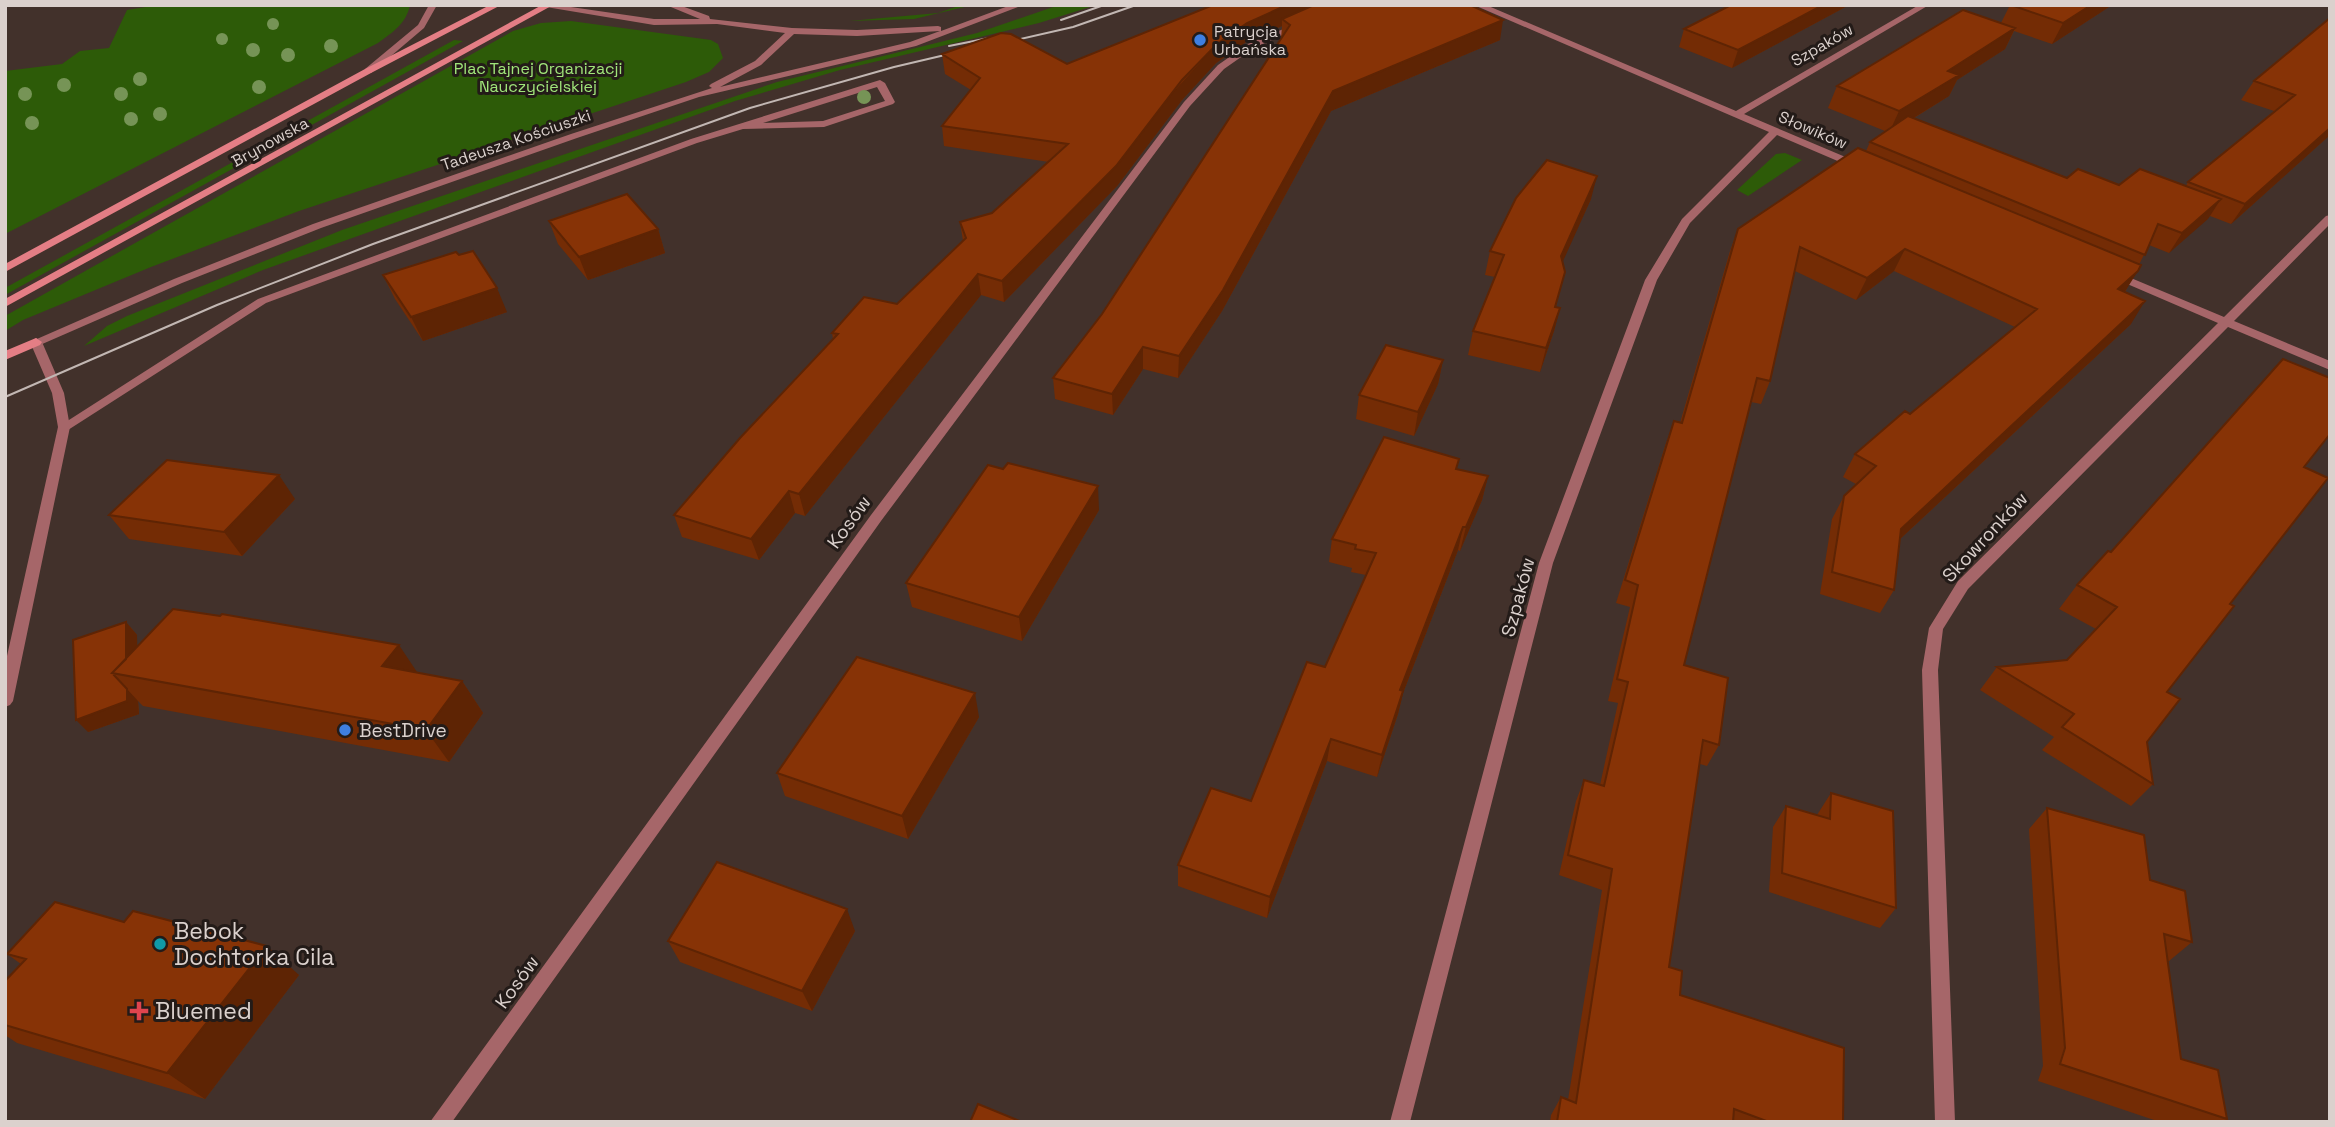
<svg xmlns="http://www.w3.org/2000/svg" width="2335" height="1127" font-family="'Space Grotesk',sans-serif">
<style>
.green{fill:#2d5b08}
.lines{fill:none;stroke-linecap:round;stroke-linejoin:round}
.service{fill:#a66669;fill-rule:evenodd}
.minor{fill:#a66669;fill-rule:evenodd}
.tertiary{fill:#a66669;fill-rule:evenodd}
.secondary{fill:#e47e85;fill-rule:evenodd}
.tram{stroke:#c2b7b3;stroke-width:2}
.tree{fill:#769456}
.wall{fill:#742c05}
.shaded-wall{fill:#5e2404}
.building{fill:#873306;stroke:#5e2404;stroke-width:2}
.shop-dot{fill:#3f7fe0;stroke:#231b18;stroke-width:2.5}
.culture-dot{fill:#0f9aa8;stroke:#231b18;stroke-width:2.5}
.health-dot{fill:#e0444e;stroke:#231b18;stroke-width:2.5}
.labels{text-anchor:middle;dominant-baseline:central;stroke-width:6;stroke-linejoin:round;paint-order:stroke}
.far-poi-label{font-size:16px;fill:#dbd1cd;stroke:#231b18;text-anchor:start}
.far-street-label{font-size:16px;fill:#dbd1cd;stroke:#231b18}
.far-park-label{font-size:16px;fill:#a0e57a;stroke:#231b18}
.street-label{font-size:19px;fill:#dbd1cd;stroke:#231b18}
.poi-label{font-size:19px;fill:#dbd1cd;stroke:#231b18;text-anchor:start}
.near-poi-label{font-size:23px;fill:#dbd1cd;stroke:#231b18;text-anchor:start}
</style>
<rect width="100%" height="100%" fill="#42312b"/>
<path class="green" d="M158,5h252c-4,19 -17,27 -32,38l-373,191v-163l57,-7 18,-13 29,-3 18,-38z
M961,5h12l-59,14 -65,2 89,-8z
M1059,5l31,2 -51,16 -199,47 -105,31 -472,169 -179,76 23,-20 20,-10 215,-86 435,-148 200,-49z
M571,21l140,19 7,4 5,14 -14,14 -23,10 -387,129 -148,56 -128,53 -18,11v-15l508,-285 28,-8z
M454,40l9,1 -458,254v-7z
M1785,153l17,7 -54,36 -11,-6 39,-36z"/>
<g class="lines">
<path class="service" d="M880,80l5,3 10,19 -2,2 -69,23 -81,2 -46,14 -431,160 -198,127 -4,1 -6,-4 200,-128 433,-160zM877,87l8,14 -62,20 -60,2z"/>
<path class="minor" d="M1474,5h12l250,106 183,-106h10l-185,109 118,50v4h-8l-77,-33 -87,88 -33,57 -104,283 -143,559h-20l149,-559 106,-283 37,-61 87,-87z
M1295,24l7,2 -48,22 -30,21 -34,37 -309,415 -429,601h-22l441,-607 313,-413 34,-37 30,-21z
M2330,215v9l-96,97 96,40v9l-102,-43 -260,262 -25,40 -5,41 17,452h-20l-13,-452 7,-42 29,-47 260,-258 -107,-46v-4h8l105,44 102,-101z
M36,338l6,4 22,51 6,34 -57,274 -3,4 -5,2v-42l53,-238 -6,-34 -22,-51z"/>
<path class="tertiary" d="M429,5h8l-13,23 -53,45h-6v-4l53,-44z
M534,5h23l97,14h46l-34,-14h13l30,11 1,3 82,9 65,2 81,-4 3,1v4l70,-26h12l-107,41 -217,51 -122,41 -256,90 -139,55 -142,62 -4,1 -6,-4 144,-63 139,-55 258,-90 141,-46 -3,-2 2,-2 44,-23 30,-28 -68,-9 -63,1zM940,31l-30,11 -190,45 41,-22 33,-31 63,2z"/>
<path class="secondary" d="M490,5h11l-130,68 -366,199v-8l360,-195z
M542,5h11l-548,302v-8z
M36,338l6,4 -2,3 -35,15v-9z"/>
<path class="tram" d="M1061,20l43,-15
M1003,43l70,-16 63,-22
M949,46l55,-11
M5,397l212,-92 156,-61 377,-136 144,-41 68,-16"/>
</g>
<g class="tree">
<circle cx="273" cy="24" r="6"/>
<circle cx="222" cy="39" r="6"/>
<circle cx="331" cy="46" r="7"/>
<circle cx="253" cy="50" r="7"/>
<circle cx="288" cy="55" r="7"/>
<circle cx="140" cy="79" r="7"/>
<circle cx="64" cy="85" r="7"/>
<circle cx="259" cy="87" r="7"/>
<circle cx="25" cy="94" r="7"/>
<circle cx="121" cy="94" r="7"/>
<circle cx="864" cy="97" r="7"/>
<circle cx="160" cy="114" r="7"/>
<circle cx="131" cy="119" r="7"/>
<circle cx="32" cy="123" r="7"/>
</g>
<path class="wall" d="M1213,5l287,35 -169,71 -109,200 -44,67 -35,-9 -30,46 -58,-16 -2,-21 49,-64 179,-275 1,-13 -36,16 -30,21 -34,37 -65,86 -113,116 -23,-7 -176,221 -10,-3 -36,47 -77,-23 -8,-22 159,-176 -1,-6 65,-29 66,-63 -3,-19 32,-9 57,-51 -105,-16 -2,-20 29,-36 -26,-16 -3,-20 125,10z
M1731,5h118l-117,63 -53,-21 5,-18z
M2010,5h102l-60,39 -38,-13 -9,18 -48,31 -8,16 -35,22 153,60 52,7 67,1 2,-4 86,-71 -33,-11 13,-19 76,-63v117l-99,89 -21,-8 -41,37 -20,-8 -24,47 6,32 -232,216 -5,50 -14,23 -60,-19 12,-75 12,-23 12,-12 -13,-7 12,-23 55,-40 105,-87 -121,-56 -38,29 -61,-29 -25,110 -9,23 -10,-2 -67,263 35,80 -12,21 -7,-2 -31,203 11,28 163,127h-293l1,-7 10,-18 7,3 34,-210 -43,-15 17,-74 8,-21 16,5 18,-82 -10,-2 22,-94 -14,-4 50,-160 8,-22 6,2 50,-172 8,-22 128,-78 4,-9 15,-11 -57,-23 9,-22 164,-63z
M1591,199l-29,63 -6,45 4,1 -6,23 -14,41 -72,-17 5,-24 22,-54 -10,-2 5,-24z
M549,221l109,8 7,24 -77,27 -30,-36z
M383,275l124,37 -84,29 -28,-42z
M1443,360l-5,24 -24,52 -58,-17 3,-24z
M2304,467l-74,137 -63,88 -20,50 6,42 -22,22 -89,-56 12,-13 -74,-47 17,-23 70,-7 29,-31 -37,-20 18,-24 34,-33z
M1457,469l31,7 -6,24 -22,51 -2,-1 -55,143 -5,21 -21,63 -50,-16 -60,157 -89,-32v-21l73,-64 74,-134 41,-92 -15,-3 1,-4 -23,-6 3,-23z
M295,499l-53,57 -113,-17 -20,-24z
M1099,510l-77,131 -110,-34 -6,-24z
M126,622l11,13v12l281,26 44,8 21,32 -34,49 -306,-56 -5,-5 1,13 -51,18z
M979,717l-71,122 -123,-43 -8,-23z
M1831,793l65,115 -16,20 -111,-36 4,-65 13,-21 31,9z
M2047,808l103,72 42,62 -23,19h-1l13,98 46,60 -4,3h-63l-122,-41 5,-15 -14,-237z
M124,922l175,53 -94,124 -188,-56 -12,-8v-54l16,-17 -14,-10z
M855,931l-43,80 -132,-49 -12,-21z"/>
<path class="shaded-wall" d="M1287,5h42l-47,14v7l-36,16 -30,21 -34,37 -65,86 -113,116 -2,-21 215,-237 30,-21z
M1823,5h26l-117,63 6,-18z
M2091,5h21l-60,39 11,-21z
M1503,20l-3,20 -169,71 -109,200 -44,67 1,-22 154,-265z
M2015,28l-10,21 -48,31 -8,16 -60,37 10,-22 49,-40z
M2330,128v7l-99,89 14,-20z
M1597,176l-6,23 -36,80 6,-23z
M2221,199l-13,20 -39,34 13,-20z
M658,229l7,24 -77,27 -9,-23z
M1905,249l-11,22 -38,29 11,-22z
M2138,271l-14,22 -6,-4z
M978,274l3,21 -176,221 -6,-22z
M497,288l10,24 -84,29 -12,-24z
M2145,301l-14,23 -244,227 14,-22z
M1560,308l-6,23 -14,41 6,-24z
M1143,347v22l-30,46 -1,-21z
M1443,360l-5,24 -24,52 4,-24z
M279,475l16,24 -53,57 -18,-24z
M1488,476l-6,24 -22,51 6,-24z
M1098,486l1,24 -77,131 -3,-24z
M789,491l6,22 -36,47 -8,-21z
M1463,527l-5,23 -55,143 -5,21 -21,63 5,-22 18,-65z
M126,622l11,13 1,43 -11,-2z
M399,645l22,33 -39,-12z
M462,681l21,32 -34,49 -23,-32z
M127,689l11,12 1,13 -51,18 -12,-12z
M975,693l4,24 -71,122 -6,-23z
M1331,739l-4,22 -60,157 3,-21z
M847,909l8,22 -43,80 -10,-20z
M267,946l32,29 -94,124 -38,-26z"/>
<path class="building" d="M1213,5h74l-40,18 -30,21 -35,36 -66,86 -114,115 -24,-7 -179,220 -10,-3 -38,48 -77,-24 66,-77 98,-104 -6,-1 32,-36 33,7 69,-66 -6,-16 32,-9 76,-69 -126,-18 38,-48 -38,-24 59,-21 10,1 56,30z
M1314,5h156l33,15 -170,71 -110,199 -44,66 -36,-9 -31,47 -59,-16 49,-64 188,-289 -8,-6z
M1731,5h92l-85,45 -54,-21z
M2011,5h80l-28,18z
M1963,10l52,18 -67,43 11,4 -60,36 -62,-25z
M2330,18v110l-85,76 -57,-22 107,-87 -41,-14z
M1908,116l159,62 11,-9 41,16 21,-16 81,30 -39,34 -24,-9 -13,31 -275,-113z
M1858,148l283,117 -3,6 -20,18 27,12 -244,228 -7,61 -62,-18 12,-76 32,-30 -21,-12 50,-43 5,3 127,-105 -132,-60 -38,29 -67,-31 -30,134 -13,-3 -73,287 44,13 -9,67 -16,-5 -34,227 13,4 -2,24 164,53 -1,74h-74l-35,-13 -1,13h-176l4,-25 15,6 36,-234 -44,-14 16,-75 20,6 24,-104 -11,-3 21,-94 -13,-5 49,-159 8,2 56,-194z
M1547,160l50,16 -36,80 4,16 -10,35 5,1 -14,40 -73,-17 31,-76 -14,-4 26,-53z
M627,194l31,35 -79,28 -30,-36z
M473,251l24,37 -86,29 -28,-42 73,-23 3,3z
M1386,345l57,15 -25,52 -59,-17z
M2283,359l47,19v56l-26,33 24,11 -98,126 4,2 -67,86 13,7 -33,43 6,42 -91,-57 12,-13 -77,-47 70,-7 50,-53 -40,-22 31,-34 3,1z
M1384,437l75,22 -3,10 32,7 -22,51h-3l-63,163 3,1 -21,64 -51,-16 -61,158 -92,-32 33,-77 40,13 56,-139 18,5 51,-114 -21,-4 1,-4 -24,-6z
M167,460l112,15 -55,57 -115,-17z
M1008,463l90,23 -79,131 -113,-34 82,-118 15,4z
M173,609l47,7 2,-2 177,31 -17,21 80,15 -36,49 -314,-57z
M126,622v37l-14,14 15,16v12l-51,19 -3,-80z
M857,657l118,36 -73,123 -125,-43z
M1831,793l62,18 3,97 -114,-35 4,-67 44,13z
M2047,808l97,27 6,45 35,11 7,51 -28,-8 17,125 37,11 9,49 -167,-55 5,-16z
M717,862l130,47 -45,82 -134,-50z
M55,902l69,20 9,-11 134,35 -100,127 -162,-48v-44l21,-22 -19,-5z
M978,1104l44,18h-52z"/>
<g class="shop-dot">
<circle cx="1200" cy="40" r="7"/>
<circle cx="345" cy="730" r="7"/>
</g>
<circle class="culture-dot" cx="160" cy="944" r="7"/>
<path class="health-dot" d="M135.5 1000.5h7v7h7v7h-7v7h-7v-7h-7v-7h7z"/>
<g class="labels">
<g class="far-poi-label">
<text x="1214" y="31">Patrycja<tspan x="1214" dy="18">Urbańska</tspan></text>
</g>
<g class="far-street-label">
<text transform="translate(1822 45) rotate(-30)">Szpaków</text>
<text transform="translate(1813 130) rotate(23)">Słowików</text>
<text transform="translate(516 140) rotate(-19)">Tadeusza Kościuszki</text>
<text transform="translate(270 142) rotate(-29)">Brynowska</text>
</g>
<g class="far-park-label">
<text x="538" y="68">Plac Tajnej Organizacji<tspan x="538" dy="18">Nauczycielskiej</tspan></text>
</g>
<g class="street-label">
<text transform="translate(849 522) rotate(-54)">Kosów</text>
<text transform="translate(1985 537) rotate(-47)">Skowronków</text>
<text transform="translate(1518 597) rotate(-75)">Szpaków</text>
<text transform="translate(517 982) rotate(-54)">Kosów</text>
</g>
<g class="poi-label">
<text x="359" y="730">BestDrive</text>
</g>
<g class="near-poi-label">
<text x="174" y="931">Bebok<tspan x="174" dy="26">Dochtorka Cila</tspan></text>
<text x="155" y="1011">Bluemed</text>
</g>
</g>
<rect width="2335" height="1127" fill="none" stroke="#dbd1cd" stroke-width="14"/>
</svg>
